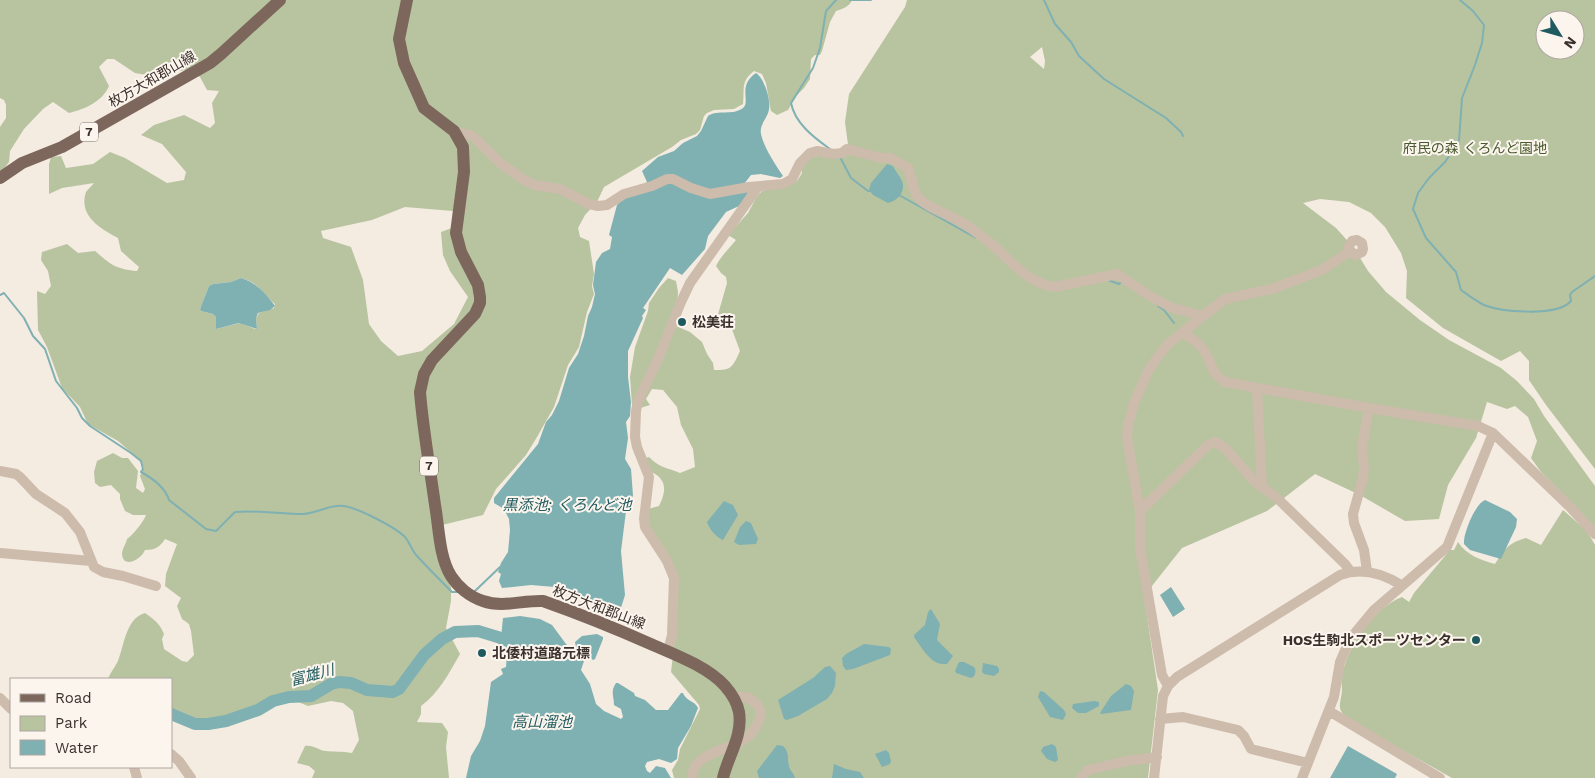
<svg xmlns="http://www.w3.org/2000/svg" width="1595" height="778" font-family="'Work Sans','Noto Sans JP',sans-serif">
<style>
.green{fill:#b8c4a0;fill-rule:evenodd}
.water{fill:#7fb0b2}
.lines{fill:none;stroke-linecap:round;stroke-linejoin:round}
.stream{stroke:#7fb0b2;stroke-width:2}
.river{stroke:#7fb0b2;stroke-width:12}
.minor{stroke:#cdbbac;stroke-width:10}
.major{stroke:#7d675c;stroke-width:12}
.poi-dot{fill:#1f5a5e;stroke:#fbf5ee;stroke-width:2}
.labels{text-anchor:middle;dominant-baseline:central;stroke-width:4;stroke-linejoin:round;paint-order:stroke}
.shield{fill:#fbf5ee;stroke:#756b66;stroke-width:1}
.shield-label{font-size:12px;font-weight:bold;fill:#3b302b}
.street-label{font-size:14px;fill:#3b302b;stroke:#fbf5ee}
.park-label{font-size:14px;fill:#4a5a2e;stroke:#fbf5ee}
.poi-label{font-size:14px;font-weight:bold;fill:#3b302b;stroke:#fbf5ee;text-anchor:start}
.water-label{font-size:15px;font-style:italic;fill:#1f5a5e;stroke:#fbf5ee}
</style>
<rect width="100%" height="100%" fill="#f4ebe1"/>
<path class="green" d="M0,0h852c-3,7 -10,9 -16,11l-6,11 -8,29 -2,4h-5l-4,4 -1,20 -6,9 -7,7 -9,15 -11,5 -6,-4 -5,-28 -4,-9 -8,-3c-14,11 -9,18 -11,33l-9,5 -20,1 -7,3 -3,3 -4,14 -4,4 -15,6 -9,7 -68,40 -7,15 -12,13 -7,13 2,9 9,4 5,33 -2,12 2,8 -7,18 -8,35 -11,18 -14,42 -17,30 -11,18 -30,34 -13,26 -41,10 -2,42 11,20v14l-5,27 14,26c-11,19 -21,39 -39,52v8l-4,8 25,1 6,9 -2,15 3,31h-137l3,-7 -6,-5 -12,-3 8,-17c10,-1 12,4 20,5 10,1 17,0 27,2l7,-13 -6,-29 -10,-8 -12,-2 -23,5 -12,-5 -25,-1 -37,17 -29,6 -13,-3 -21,-8v-33h-63c2,-6 7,-12 10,-18 6,-15 8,-43 27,-48 9,6 15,11 19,21l-2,5 2,10 18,12 5,1 7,-7 -3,-24 -2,-7 -7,-5 -5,-13 4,-8 -16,-12 1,-12 11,-30 -12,-5c-5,8 -10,11 -20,11 -4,10 -22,19 -23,4 0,-5 4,-10 5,-15 6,-4 17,-18 19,-24h-13l-8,-4 -5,-12v-5l-9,-9 -11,2 -5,-4 -1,-11 3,-11 16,-8 9,5h6l10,13 -2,17 7,5 2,-4 -5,-13 4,-8 -3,-7 -23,-20 -30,-17 -8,-17 -18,-19 -15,-41 -9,-17 -1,-39 8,3 6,-8 -3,-15 -7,-11 1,-8 25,-8 11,9 17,-2c16,14 21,18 42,20l2,-4 -18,-16 -3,-13c-17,-9 -40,-22 -32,-46 2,-3 6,-6 8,-9l-32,5 -13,6v-30l2,-7 10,-1 5,12 27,-4 17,-12 15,6 42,25 17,-3 2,-8 -24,-28 -21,-9 13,-10 30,-10 26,13 5,-5 -3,-20 7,-12 -12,-1 -7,-13 -9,-7 -32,2 -12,3 -12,-2 -21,-14h-7l-8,8 10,19c-7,16 -24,23 -40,27l-16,-11 -10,7 -19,20 -14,22 -1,11 -9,12v-47l6,-9v-13l-2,-5 -4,-2zM405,207l48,4 -1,17 -11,4 2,23 7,16 18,26 -14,27 -32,27 -24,5 -17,-15 -12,-17 -6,-44 -12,-33 -28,-9 -2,-7 51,-11zM241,278c20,6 20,14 34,26l-1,4 -15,5 -3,5 1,11h-2l-15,-6 -24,6v-12l-3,-3 -12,-3 -1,-2 9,-23 4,-2 18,-2z
M907,0h688v469l-49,-64 -17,-25v-19l-9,-10 -19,10 -58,-33 -37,-30 1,-27 -6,-18 -16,-26 -14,-14 -22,-11 -29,-3 -17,4 33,25 18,20 14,23 18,21 34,28 29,20 52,28 16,13 17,18 10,17 51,70v41l-54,-55 -10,-14 6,-17 -9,-24 -13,-11 -8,3 -20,-7 -11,36 -28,47 -9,34 -34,2 -45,-26 -45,-21 -48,37 -85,37 -38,48 14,94 -10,88h-474l-2,-8 6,-10 2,-11 20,-40 -1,-4 -28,-33 5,-43 1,-54 -28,-45 -1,-21 11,-3c7,-13 9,-27 -8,-34l-6,-14 4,-1c9,10 19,11 31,16l15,-6 -2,-18 -12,-24 -4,-18 -14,-17 -11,-1 -6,10 4,6 -13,4 -5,-4 -2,-28 5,-30 13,-36 1,-8 10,-15 9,-10 8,3 2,11 -2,34 14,6 12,10 5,12 6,9 1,7c18,1 19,-4 26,-19l-10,-27 -13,-6 10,-35 -1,-6 -5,-4 -5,-7c4,-9 13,-17 20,-26l-8,-5 20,-22 8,-15 6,-7 35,-10 5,-8v-5l8,-11 39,-5 -4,-30 4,-28 56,-87zM1545,20h30v30h-30zM1042,47l3,14 -1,8 -14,-12z
M1563,510l24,21 8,14v233h-143l-103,-58c-14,-12 -8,-15 -7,-30 0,-4 -1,-8 0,-12 3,-29 32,-71 60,-81l7,5 5,-9 36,-43h4l4,-8c8,13 23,18 37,22 10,-15 13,-21 31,-26l15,7z"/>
<path class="water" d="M756,73c8,5 15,27 13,36 -1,9 -10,15 -8,25 3,14 14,30 22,42l-3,2 -19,-4 -10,1 -7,9 4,7 -1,6 -8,9 -13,6 -18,24 -3,13 -23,26 -12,-7 -27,40 3,2 -4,6 1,2 -15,33v26l3,25 -1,14 -4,6 2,16 -3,21 6,10 2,27 -6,7 -6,48 4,44 -5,16 -3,4 -62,-28 -24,-2 -29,3 -3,-7 2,-7 -3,-2 3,-9 7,-11 2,-22 -1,-11 -5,-10 -10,-6v-5l44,-54 8,-22 6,-7 7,-14 10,-33 9,-14 6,-18 4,-20 4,-9 3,-13 -2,-9 3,-23 6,-9 8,-4 2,-12 -3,-2 8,-30 8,-8 9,-3 13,-12 -5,-11 16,-14 16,-6 9,-8 14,-7 4,-5 7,-15c10,-7 25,0 35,-8 8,-7 -6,-22 13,-35z
M887,164l6,2c2,5 7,10 9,15 4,10 -4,20 -14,22l-15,-8 -4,-5 2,-7z
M241,278c16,5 24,15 34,28l-5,4 -12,3 -2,5 1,11 -18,-6 -23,6v-12l-3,-3 -12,-3 -1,-2 9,-23 4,-2 18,-2z
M1485,500l25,12 7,7 -1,8 -15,32 -31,-9 -6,-6c-1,-10 11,-40 21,-44z
M724,501l9,4 5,10 -15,25c-7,-3 -14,-11 -16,-18z
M746,521l5,2 7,16 -2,5 -17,1 -5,-3 6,-15z
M1171,587l14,22 -12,8 -13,-22z
M931,609l9,15 -3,16 16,16 -6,8c-16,2 -24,-15 -33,-27v-2l11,-10 3,-13z
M520,616l20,3 12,6 14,19 18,17 -3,9 9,14 6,20 8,7 17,8 2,-2 -2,-8 -7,-4c0,-9 -4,-13 2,-22h2l16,10 1,3 10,4 11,10h12l13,-17h2c3,8 12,8 15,15l-7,18 -13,22 -1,11 -6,4 -12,-4 -12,3 -2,4 2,5 3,2 6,-7 9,2 6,10h-205l5,-22 9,-15 5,-15 6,-44 12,-8 -2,-5 5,-2 1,-12 -6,-17 2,-20z
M597,634l6,3v2l-8,20 -2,1 -17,-12 -1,-6 7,-6z
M864,644l25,3 2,2 -1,6 -37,14 -7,1 -3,-4 -1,-8 4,-4z
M959,662h5l10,5c3,4 1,10 -3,11l-15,-5 -1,-2z
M983,663l14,3 2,3v3l-5,4 -10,-2 -2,-2z
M830,666l6,7 -1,13 -3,7 -5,6 -29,17 -11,4 -3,-1 -6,-19 35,-22 12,-11z
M1126,684l5,2 3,5 -3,19 -30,4 -1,-1 11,-17z
M1040,691l4,1 20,18 2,4 -3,6 -13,-3 -12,-20z
M1094,701l5,1v4l-13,7h-8l-6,-5 1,-4z
M1052,744l4,3 2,13 -3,2 -8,-3 -6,-8 2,-4z
M777,745l6,1c7,7 4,12 6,20 1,5 5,7 6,12h-36l-2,-7z
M1348,746l49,28 -2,4h-65z
M886,750l3,3 2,8 -1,3 -8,3 -7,-13z
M834,764l12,5 14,3 4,6h-32z"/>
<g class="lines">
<path class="stream" d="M850,0h21
M1044,0l11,24 16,18 8,14 25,23 62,39 15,14 2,4
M1460,0l13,11 11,14 -2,18 -7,22 -13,33 -3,43 -14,21 -16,16 -11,15 -5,16 13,29 30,34 5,18c7,5 15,11 23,15 18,7 73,12 87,-4l-1,-6 2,-3 23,-16
M830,149c-17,-12 -35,-26 -39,-46l22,-35 7,-20 6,-37 10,-11
M840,157l11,21 17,13h2
M899,195l77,43
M1108,280l11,4 2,-2
M0,295l4,-2 20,25 9,18 12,13 11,32 21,27 5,10 8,8 41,27 10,8 2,8 -2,3c11,6 24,15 28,28l37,29 10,2 19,-19c23,-2 46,2 68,2 15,-1 27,-10 41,-8 14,2 51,21 61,31 5,6 7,14 12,19 11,12 23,24 35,36h6
M1158,306l6,4 10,13
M475,591l25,-24"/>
<path class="river" d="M171,714l24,10h13l18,-3 32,-11 15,-9 16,-4 22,-1 20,-12 8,-2 12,1 16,7 26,2 6,-3 25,-34 18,-16 13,-7 23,-1 23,7 10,11"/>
<path class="minor" d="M454,131l16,4 7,5 22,22 25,18 11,5 25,4 29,15 9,2 9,-1 17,-11 28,-8 15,-7h6l18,9 19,6 39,-7 34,-3 9,-5 8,-16 10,-10 7,-2 17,3 8,-1 5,-4 34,9h10l17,10c4,9 4,22 10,29 9,11 28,16 40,23 11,6 22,15 32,23 21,17 36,40 65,44l62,-13 30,20 23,13 33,9 -36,29 -10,13 -9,13 -14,32 -6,22 -1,13 13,73v37l22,127 6,11
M1203,316l22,-17 47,-10 50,-19 28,-19 6,4 6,-3 1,-3 -1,-6 -5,-3 -5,1 -3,5 1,5
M1183,333c8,5 17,10 22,19 8,13 5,20 20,30l144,26 109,18 15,7 78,75 24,26
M1257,388l5,98
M0,471l16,3 4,3 16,17 29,19 15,19 14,35 9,5 20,4 33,10
M1140,511l68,-66 7,-3 10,6 29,33 24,18 67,65 5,7
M0,553l91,8
M1367,571l-3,-21 -10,-27 -1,-9 10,-36 1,-10 -2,-21 7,-39
M668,651l4,-16 2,-57 -7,-17 -22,-34 -1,-8 5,-42 -12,-30 -2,-10 1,-26 2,-10 21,-44 22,-55 9,-19 68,-96
M0,698l11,11
M1329,711l111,67
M1160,719l23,-2 55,13 6,6 7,13 57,14
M171,754l8,7 12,17
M134,767l3,11
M692,778c1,-7 2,-12 8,-17 20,-17 48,-11 59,-41 4,-8 0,-15 -7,-20 -6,-4 -11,-4 -18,-2
M1081,778l7,-8 39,-9 30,-4
M1154,778l9,-82 5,-10 9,-9 163,-102c22,-8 42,-2 61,10
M1302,778l32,-81 6,-35 10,-23 24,-29 73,-63 46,-114"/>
<path class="major" d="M407,0l-8,39 5,24 20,45 30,23 9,16 1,25 -8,61 5,19 17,33 2,12v6l-5,11 -43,46 -8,14 -4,18c3,38 10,76 15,113 4,22 4,52 16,71 7,11 19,21 32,25 20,7 40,-1 60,0 37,13 74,28 110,44 23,10 55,22 72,41 7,8 12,16 14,26 4,24 -11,44 -16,66
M0,178l22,-15 40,-16 148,-84 11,-9 59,-54"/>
</g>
<g class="poi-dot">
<circle cx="682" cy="322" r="5"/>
<circle cx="1476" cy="640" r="5"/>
<circle cx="482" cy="653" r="5"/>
</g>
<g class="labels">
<g class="shield">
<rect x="80" y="122.5" width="18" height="19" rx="4"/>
<rect x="420" y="456.5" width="18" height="19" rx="4"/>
</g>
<g class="shield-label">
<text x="89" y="132">7</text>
<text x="429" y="466">7</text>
</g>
<g class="street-label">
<text transform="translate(152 79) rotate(-30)">枚方大和郡山線</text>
<text transform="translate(599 607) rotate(21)">枚方大和郡山線</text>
</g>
<g class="park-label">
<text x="1475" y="148">府民の森 くろんど園地</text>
</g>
<g class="poi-label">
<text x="692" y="322">松美荘</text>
<text x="1466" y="640" text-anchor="end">HOS生駒北スポーツセンター</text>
<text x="492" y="653">北倭村道路元標</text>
</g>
<g class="water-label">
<text x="567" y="505">黒添池; くろんど池</text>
<text transform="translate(312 675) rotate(-15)">富雄川</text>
<text x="542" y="722">高山溜池</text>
</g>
</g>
<rect x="10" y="678" width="162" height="90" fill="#fbf5ee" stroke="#aea6a0"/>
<rect x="20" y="694" width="25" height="8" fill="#7d675c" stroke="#aea6a0"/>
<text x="55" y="703" font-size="15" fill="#3b302b">Road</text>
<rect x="20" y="716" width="25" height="15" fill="#b8c4a0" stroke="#aea6a0"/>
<text x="55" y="728" font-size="15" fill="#3b302b">Park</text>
<rect x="20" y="740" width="25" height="15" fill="#7fb0b2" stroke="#aea6a0"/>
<text x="55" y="753" font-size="15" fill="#3b302b">Water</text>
<g transform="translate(1560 35) rotate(127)"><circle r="24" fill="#fbf5ee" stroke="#aea6a0"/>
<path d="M0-4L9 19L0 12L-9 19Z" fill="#1f5a5e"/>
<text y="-8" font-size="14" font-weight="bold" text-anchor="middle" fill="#3b302b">N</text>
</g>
</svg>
